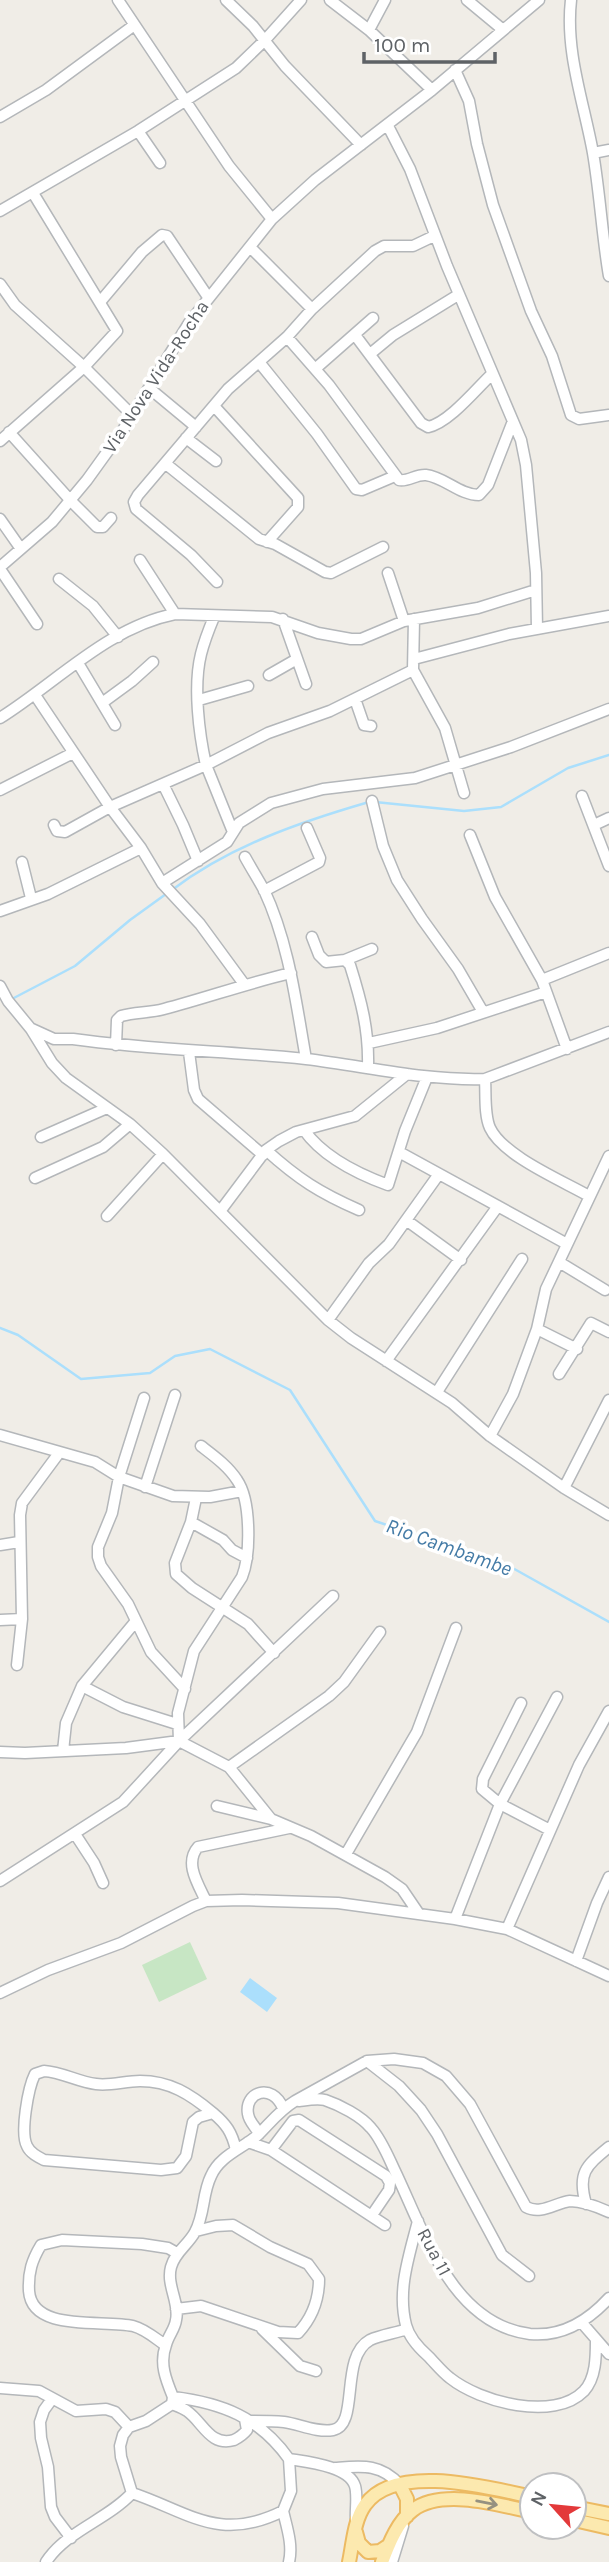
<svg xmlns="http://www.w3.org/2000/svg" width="609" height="2562" font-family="Karla,sans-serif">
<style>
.green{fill:#c7e6c4}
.water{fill:#abdffc}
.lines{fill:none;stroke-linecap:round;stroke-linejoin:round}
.stream{stroke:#abdffc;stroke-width:2.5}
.minor-casing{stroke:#b4b7ba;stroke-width:13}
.major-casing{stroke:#ecba63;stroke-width:16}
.minor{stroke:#fff;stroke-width:10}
.major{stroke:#fce9af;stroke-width:12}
.oneway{stroke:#959180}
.labels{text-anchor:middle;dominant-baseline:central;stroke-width:7;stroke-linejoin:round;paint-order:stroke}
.street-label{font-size:19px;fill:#5e6266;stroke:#fff}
.water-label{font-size:21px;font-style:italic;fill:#447ba6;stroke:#fff}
</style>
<rect width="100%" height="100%" fill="#f0ede7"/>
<path class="green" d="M190,1942l17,37 -48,23 -17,-37z"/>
<path class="water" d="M250,1978l27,20 -10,14 -27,-20z"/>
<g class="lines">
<path class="stream" d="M375,802l89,9 37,-4 67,-39 41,-13
M172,890c58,-44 128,-68 197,-88
M10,1000l65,-34 55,-46 36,-26
M0,1328l18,7 63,44 69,-6 25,-17 35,-7 80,41 85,131 134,45 100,56"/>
<g class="minor-casing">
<path id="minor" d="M118,0l111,166 43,53
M226,0l27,26 32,40 76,79
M330,0l39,30 63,60
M467,0l35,29
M571,0c-6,52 13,103 22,153 7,41 9,82 16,123
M369,30l16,-30
M455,70l14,31 8,43 16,61 38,106 21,45 19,59 8,4 30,-4
M0,117l46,-27 87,-64
M388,126l22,43 37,97 74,174 5,25 10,108 1,56
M138,131l22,32
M593,153l16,-3
M0,211l138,-80 98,-63 29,-28 36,-40
M250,247l62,62
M0,284l15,21 69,62 48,48
M100,302l42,-50 20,-17 5,1 41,61
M355,335l66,88 7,4c21,-4 49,-39 64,-53
M287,337l42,48 70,95c9,2 17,-6 27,-5 18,2 34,20 53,20l9,-10 25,-64
M370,354l23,-19 65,-40
M259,362l58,72 39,55 6,1 33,-14
M315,369l58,-51
M149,388l47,39
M214,406l84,92v9l-31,35
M9,432l62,69 26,26h6l8,-9
M186,438l30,23
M0,441l84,-74 33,-36 -84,-138
M166,464l93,75 16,5 50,28 6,1 52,-26
M0,519l21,30
M140,560l35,54
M0,567l52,-45 35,-42 36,-50 66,-107 83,-104 43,-39 117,-90 107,-90
M0,569l37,55
M388,573l16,48
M59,579l34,27 25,31
M217,582l-26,-27 -55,-46 -2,-7 4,-7 90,-106 59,-52 25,-28 63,-58 9,-5h29l21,-10
M283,619l23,65
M414,619l-1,51 32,58 19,65
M414,659l95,-25 100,-18
M78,663l37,62
M269,675l28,-16
M35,695l75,112 31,41 21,35 38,41 44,60
M355,699l9,26 7,1
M199,700l49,-14
M102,703l30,-22 21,-19
M0,718c56,-35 108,-91 175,-104l97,3 46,16 33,6h10l43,-18 74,-13 58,-18
M163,784l20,41 15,36
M0,790l73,-37
M582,796l27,70
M372,801l11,45 14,34 25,39 36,50 25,43
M54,825l3,6 8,1 45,-25 96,-42c-7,-31 -13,-79 -5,-111 3,-12 8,-25 13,-37
M594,825l15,-7
M233,832l-27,-67 62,-32 62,-22 83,-41
M470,835l25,62 47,83 25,69
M245,857c6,11 13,22 19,33 25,53 32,113 42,169
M22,862l9,36
M162,883l65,-41 12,-19 32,-20 52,-14 92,-11 96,-31 98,-38
M264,891l55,-29 1,-4 -13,-30
M0,911l48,-17 93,-46
M312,937l7,18 7,7 19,-2 5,5c11,35 19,65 18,101
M345,960l27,-11
M542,980l67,-27
M0,986l8,15 23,28 21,34 14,15 64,46 33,30 165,166 23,18 101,65 38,33 74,52 45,27
M32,1029l22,10h19c77,11 155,12 233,20 59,7 119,22 179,20l124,-47
M369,1043l68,-15 109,-36
M116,1045l1,-25 4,-4c14,-4 29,-3 43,-7 42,-11 84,-26 127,-36
M189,1052l5,38 4,9 65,56
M485,1079c1,15 -1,36 5,49 13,28 73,53 99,68
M304,1130c19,27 54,44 84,55l17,-54 22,-54
M41,1137l66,-29
M266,1150c32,29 54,43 93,60
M399,1152l168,92
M35,1178l68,-31 27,-23
M221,1210l45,-60 13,-9 17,-9 59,-16 52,-42
M107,1216l56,-62
M406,1220l55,40
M559,1262l46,28
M328,1320l41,-57 20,-19 50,-70
M537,1329l40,20
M386,1361l112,-155
M559,1374l32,-51 18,9
M437,1392l85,-133
M144,1398l-25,79 -7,36 -14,34v10l3,9 27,38 23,48 34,37
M0,1435l95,27 24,15 54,19 37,1 32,-6
M490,1436l23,-42 24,-65 9,-40 63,-133
M145,1487l30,-92
M564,1488l45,-88
M196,1498l-5,24 -16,41 1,11 16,14 56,36 26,29
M191,1522l32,18 9,10 15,8
M0,1545l19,-3
M0,1620l22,-1
M17,1665l5,-46 -2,-104 2,-12 37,-50
M82,1686l41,21 54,17
M521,1703l-38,76 -1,10 18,15 50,26
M179,1741l-1,-28 16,-62 48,-74c9,-23 9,-77 -5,-97 -9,-14 -23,-24 -36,-34
M63,1751l3,-28 16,-37 54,-65
M0,1752l25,1 101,-5 53,-7 50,26 42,52 40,17 74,41 17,12 17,25
M229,1767l100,-71 15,-14 36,-50
M217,1806l54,13
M75,1834l19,29 9,20
M346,1854l71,-122 39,-104
M0,1881l123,-79 56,-61 154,-145
M206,1901c-8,-17 -22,-38 -8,-54l91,-19
M455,1919l45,-115 57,-107
M507,1929l72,-164 30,-54
M576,1961l21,-58 12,-26
M0,1993l48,-23 73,-27 72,-37 13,-5 36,-1 96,3 117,16 52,10 102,47
M367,2061l32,25 22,24 16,24 65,121 27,21
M44,2071c18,1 34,11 52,13 15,2 29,-3 44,-3 30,0 50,13 73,32l-14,4 -6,5 -7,34 -9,12 -16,2 -117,-10c-6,-3 -14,-7 -17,-14 -7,-13 1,-58 8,-72z
M299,2101c8,-1 18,-3 26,-1 15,5 36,16 46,28 10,11 17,28 23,41 30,62 57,155 136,165 32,3 58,-13 79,-36
M213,2113c13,11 19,19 23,37
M259,2134c-3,-7 -10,-12 -11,-20 -4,-22 24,-32 35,-6
M248,2142l23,8 114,75
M271,2150l22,-29 6,-1 87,56 4,7 -1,7 -17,25
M586,2204c-9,-31 0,-38 23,-57
M418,2221c-9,35 -21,69 -12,104 3,12 13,23 22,31 7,7 14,16 22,22 30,24 104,44 134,13 12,-13 12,-34 12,-51
M176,2309l25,-3 77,26 20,1c14,-15 21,-33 21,-54l-11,-15 -38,-17 -37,-22 -17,1 -20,5
M582,2323l27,31
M262,2329l38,37 16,5
M165,2345c-10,-7 -20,-16 -32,-19 -29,-7 -101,7 -104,-35 -1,-19 3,-31 12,-46l21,-5 80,4 26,4 9,5
M0,2388l39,3 37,20 30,-2 9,3 14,15
M173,2397l-1,7 -26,17 -17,6 -6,8 -3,11 1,11 11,36c57,19 87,50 151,18l8,-20 -2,-32
M52,2399l-8,11 -4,12 1,16 7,29 3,40 4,10 16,21
M172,2404c5,2 11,4 15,7 16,11 23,36 47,29 6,-3 9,-5 13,-10l-2,-11
M251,2421c11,0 22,0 33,1 15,2 33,11 49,8 27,-5 6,-73 37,-90 11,-5 26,-7 37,-11
M335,2468c26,-2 46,-5 65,17
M283,2511c4,17 10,34 6,51
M356,2521c-1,-11 2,-25 -1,-35 -6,-20 -48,-24 -66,-27 -30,-42 -67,-56 -116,-62 -7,-17 -14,-34 -7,-52 2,-9 9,-16 10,-25 4,-17 -10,-35 -5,-53 4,-15 17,-22 24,-35 10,-18 7,-38 16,-56 9,-21 33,-28 48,-42 12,-12 21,-24 36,-33l72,-40 27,-2 29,4 23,13 24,28 56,103c15,8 29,-4 44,-6 13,0 28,6 39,11
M46,2562c20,-31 61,-42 86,-69
M392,2562l11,-36"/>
</g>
<g class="major-casing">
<path id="major" d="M400,2485l7,14v17
M574,2507l35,7
M574,2520l35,8
M356,2532l3,11 9,9 12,-1 9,-6
M349,2562c4,-19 5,-42 16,-57 30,-43 125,-17 167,-8
M382,2562c7,-18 15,-40 31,-52 29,-22 87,-5 119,2"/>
</g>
<use href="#minor" class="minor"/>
<use href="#major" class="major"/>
</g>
<defs><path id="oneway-shaft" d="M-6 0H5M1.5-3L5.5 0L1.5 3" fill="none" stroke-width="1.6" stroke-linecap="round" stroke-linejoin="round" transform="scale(1.75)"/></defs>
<use class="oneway" href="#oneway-shaft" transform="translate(487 2503) rotate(11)"/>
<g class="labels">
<g class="street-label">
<text transform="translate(156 377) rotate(-57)">Via Nova Vida-Rocha</text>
<text transform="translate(434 2252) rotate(62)">Rua 11</text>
</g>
<g class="water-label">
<text transform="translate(449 1547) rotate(20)">Rio Cambambe</text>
</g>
</g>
<g transform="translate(553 2506) rotate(297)"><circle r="33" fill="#ffffff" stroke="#bfc0c2" stroke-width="2"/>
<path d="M0-5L12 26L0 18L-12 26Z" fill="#e3393a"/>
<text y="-10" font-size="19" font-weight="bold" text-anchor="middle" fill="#5e6266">N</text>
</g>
<path d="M364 52v10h131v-10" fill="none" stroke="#5e6266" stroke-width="3.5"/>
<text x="374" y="52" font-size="21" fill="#5e6266" stroke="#ffffff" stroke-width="5" paint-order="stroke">100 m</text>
</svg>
